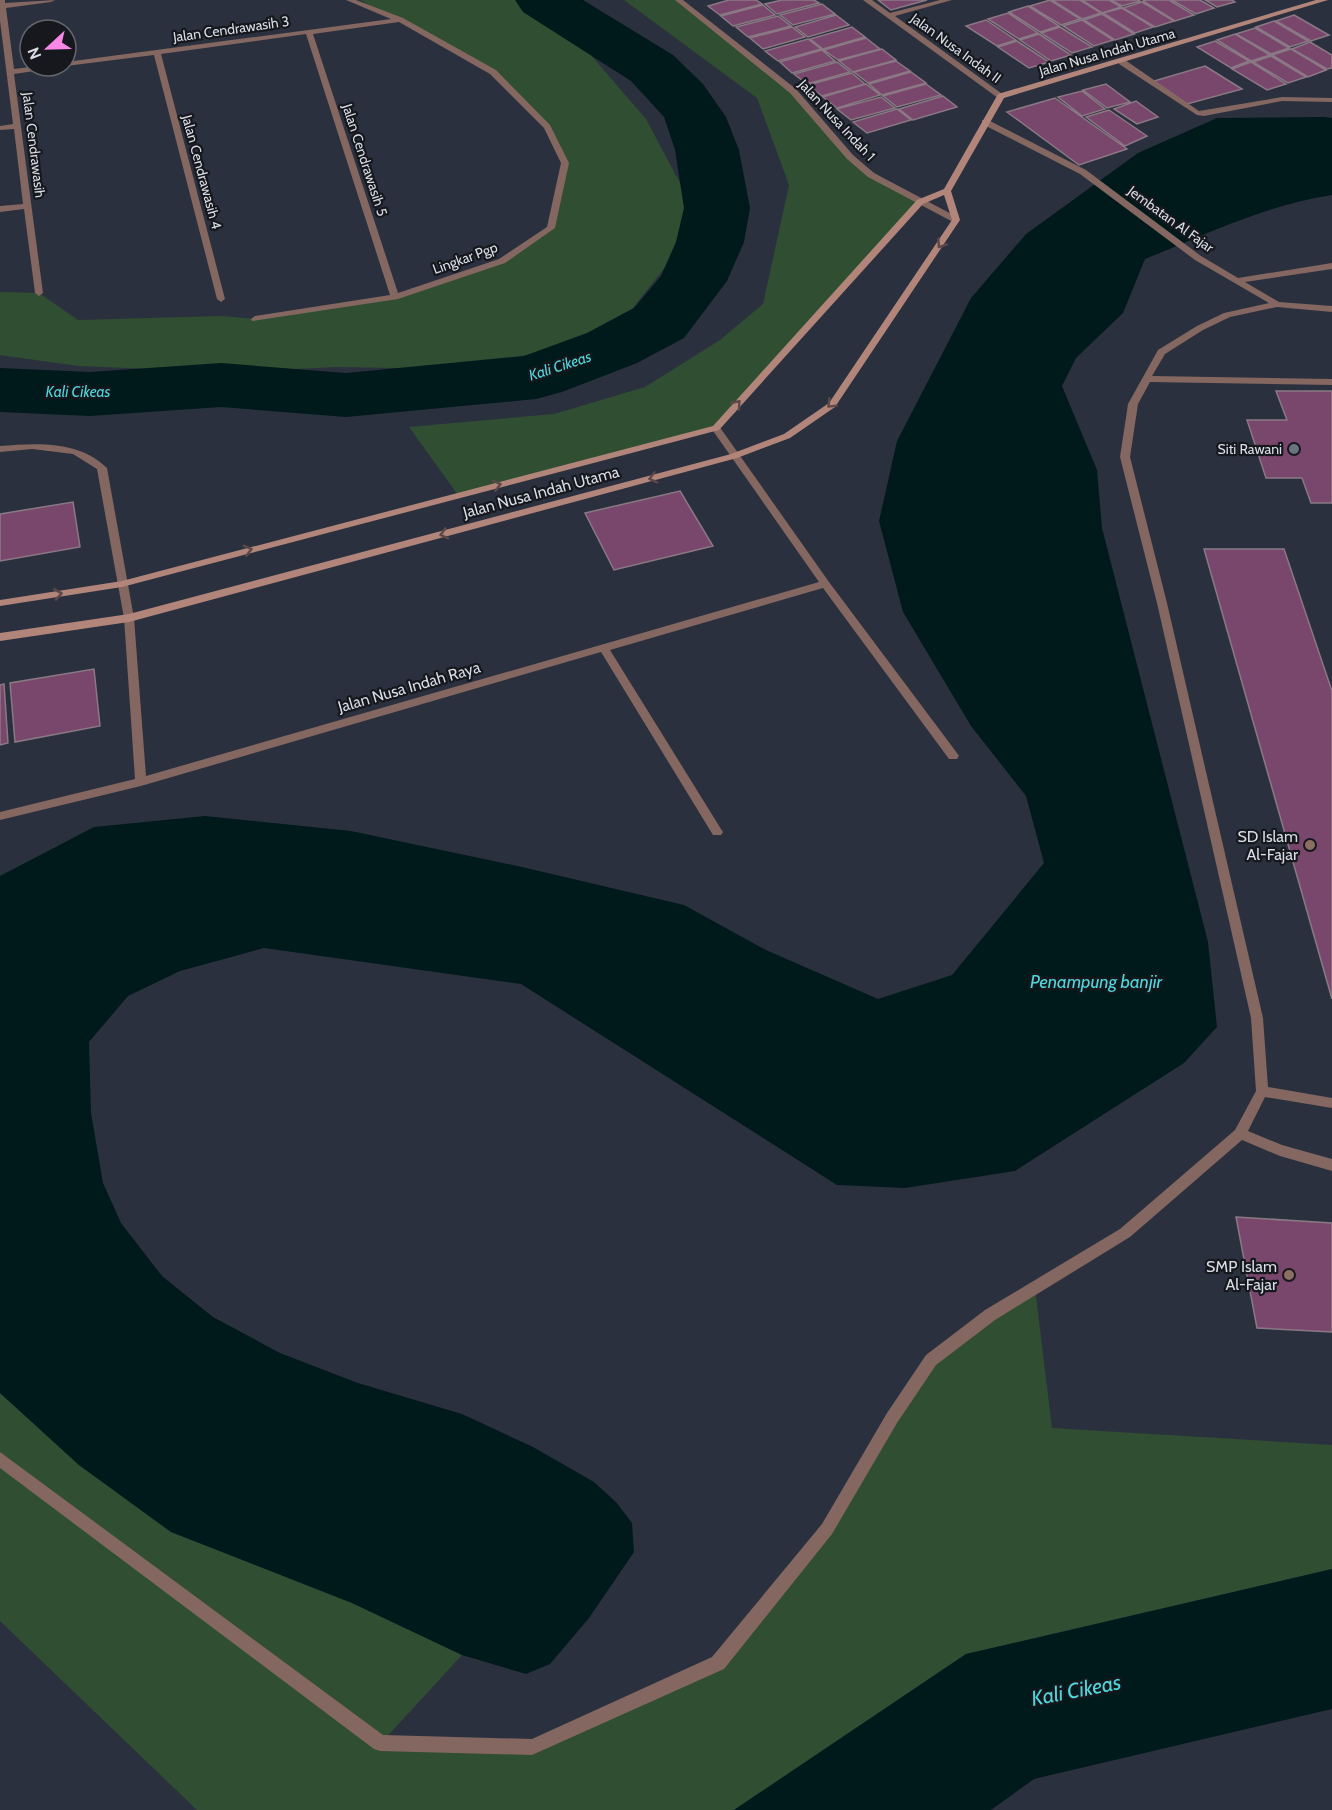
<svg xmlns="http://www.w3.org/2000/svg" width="1332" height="1810" font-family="Cabin,sans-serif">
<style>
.green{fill:#304e32}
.water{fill:#001a1b}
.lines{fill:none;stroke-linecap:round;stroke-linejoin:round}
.river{fill:#001a1b;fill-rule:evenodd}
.building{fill:#7a476c;stroke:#8a7984;stroke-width:1.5}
.lane{fill:#836760;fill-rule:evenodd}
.street{fill:#836760;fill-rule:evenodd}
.secondary{fill:#b2857a;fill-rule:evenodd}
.oneway{stroke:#5c4947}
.worship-dot{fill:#6b7280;stroke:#16181e;stroke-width:2}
.education-dot{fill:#8d6e63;stroke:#16181e;stroke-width:2}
.labels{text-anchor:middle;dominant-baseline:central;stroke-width:4.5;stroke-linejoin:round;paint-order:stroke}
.far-street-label{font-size:14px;fill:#d8dce5;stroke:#16181e}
.far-poi-label{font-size:14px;fill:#d8dce5;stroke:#16181e;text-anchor:end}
.far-water-label{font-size:15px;font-style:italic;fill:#4fd8dc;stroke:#16181e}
.street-label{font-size:16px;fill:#d8dce5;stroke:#16181e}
.poi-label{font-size:16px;fill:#d8dce5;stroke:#16181e;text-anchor:end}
.water-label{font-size:18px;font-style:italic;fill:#4fd8dc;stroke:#16181e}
.near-water-label{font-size:21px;font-style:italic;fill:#4fd8dc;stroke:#16181e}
</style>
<rect width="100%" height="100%" fill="#2b303e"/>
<path class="green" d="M360,0h168l8,4 35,28 75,87 43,81 -16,57 -41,52 -74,40 -106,20 -113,-2 -116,5 -145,-6 -78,-11v-63l39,1 39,27 144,-4 33,3 140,-22 107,-36 49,-33 14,-65 -18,-36 -54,-55z
M624,0h55l114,91 57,66 70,45 -204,226 -258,67 -49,-68 145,-13 91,-27 75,-47 43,-36 26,-119 -32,-87z
M1035,1288l17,140 280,17v124l-366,85 -232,156h-537l-197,-189v-228l79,72 92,67 181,71 110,52 -81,88 151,4 186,-84 109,-134 104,-169z"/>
<path class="water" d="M1324,117l8,1v77c-66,10 -126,39 -187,64l-22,54 -47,45 -14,28 35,84 5,58 106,414 9,85 -33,36 -169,108 -110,17 -68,-3 -316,-201 -257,-36 -84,23 -52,25 -39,46 2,71 12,70 18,40 41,53 51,41 67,36 78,30 104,31 71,33 61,35 22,20 16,21 2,29 -45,66 -39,46 -24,10 -64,-19 -110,-52 -181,-71 -92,-67 -79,-72v-517l94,-49 111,-11 146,15 171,36 162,38 82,45 112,49 74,-24 92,-112 -18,-67 -55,-70 -68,-114 -24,-91 18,-80 74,-143 55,-64 112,-81 79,-35z
M1332,1569v140l-298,70 -43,31h-257l232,-156z"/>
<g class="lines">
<path class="river" d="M515,0h68l90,55 30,29 23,33 13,33 11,58 -6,34 -17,39 -43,57 -47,25 -75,29 -26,7 -190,18 -125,-10 -131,9 -90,-4v-44l90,4 131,-9 125,10 178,-17 63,-23 47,-25 27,-32 15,-34 8,-34 -9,-58 -11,-33 -33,-36 -108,-69z"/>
</g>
<path class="building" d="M729,0h27l6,4 -42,11 -12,-9z
M782,0h32l5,3 -42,11 -12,-10z
M878,0h49l-36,10z
M1050,0l30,19 -19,6 -31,-19z
M1052,0h28l21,13 -19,6z
M1082,0h27l12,7 -19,6z
M1111,0h28l1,1 -18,5z
M1146,0h23l25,15 -19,6 -32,-20z
M1172,0h28l14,8 -18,6z
M1205,0h27l3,2 -18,5z
M1142,2l32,19 -19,6 -32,-19z
M822,4l13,10 -42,11 -13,-10z
M763,5l12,10 -42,11 -12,-10z
M1028,6l31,20 -19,6 -31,-20z
M1122,8l31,19 -18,6 -32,-20z
M1008,13l30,20 -19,6 -31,-20z
M1102,14l32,20 -19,6 -31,-20z
M836,15l13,10 -41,12 -13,-10z
M1294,15l35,20 -18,6 -35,-20z
M778,16l13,10 -43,11 -12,-10z
M986,20l30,20 -19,6 -31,-20z
M1082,20l31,20 -19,6 -31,-20z
M1274,21l34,20 -18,6 -34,-20z
M792,27l13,10 -42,12 -13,-11z
M852,27l13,10 -42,12 -13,-10z
M1060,27l32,20 -20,6 -31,-20z
M1255,28l34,20 -18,6 -35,-20z
M1039,34l32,21 -20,6 -31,-21z
M1235,34l35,21 -19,6 -34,-21z
M866,38l14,11 -42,11 -14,-10z
M808,39l13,10 -43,12 -13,-10z
M1017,41l32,21 -20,6 -31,-21z
M1215,41l34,20 -18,7 -34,-21z
M1310,42l22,13v13l-5,1 -35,-20z
M882,49l14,11 -43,12 -14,-11z
M1291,49l35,21 -18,7 -36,-22z
M822,50l13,11 -43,12 -12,-11z
M1271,56l35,21 -18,6 -35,-21z
M896,61l14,10 -42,12 -14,-11z
M837,62l13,10 -43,12 -13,-10z
M1251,62l35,22 -19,6 -35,-21z
M1205,66l37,23 -55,15 -33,-23z
M911,72l15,11 -44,12 -13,-11z
M852,73l13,11 -43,12 -14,-11z
M866,84l14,11 -43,13 -14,-11z
M926,84l15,11 -44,12 -14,-11z
M1106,84l24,18 -23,6 -24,-18z
M1082,91l23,18 -23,7 -24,-19z
M943,96l14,11 -44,13 -14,-11z
M881,97l14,11 -44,12 -14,-11z
M1055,98l72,51 -48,16 -72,-53z
M1136,101l22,16 -21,7 -23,-15z
M897,109l14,11 -44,13 -14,-11z
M1109,110l38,26 -22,10 -39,-29z
M1276,391h56v112h-21l-9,-25h-36l-19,-58h40z
M680,491l33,55 -99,24 -29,-57z
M73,502l7,45 -80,14v-47z
M1204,549h80l48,142v308z
M94,669l6,57 -85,16 -5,-59z
M4,684l4,59 -8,2v-60z
M1236,1217l96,6v109l-75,-4z"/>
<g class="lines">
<path class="lane" d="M982,120h6l98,50 115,86 37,22 94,-15v6l-87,13 34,20 53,4v6l-55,-5 -47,10 -27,13 -38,24 -13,22 180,3v6l-182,-3 -12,22 -8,53 37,146 96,415 5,69 64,11v10l-67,-11 -17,34 34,14 50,14v12l-52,-15 -38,-16 -112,97 -135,83 -59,45 -39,58 -65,111 -108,135 -192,86 -152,-4 -6,-2 -374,-281v-16l383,283 149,4 180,-82 110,-133 65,-111 39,-58 59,-45 135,-81 115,-99 21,-39 -5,-73 -94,-415 -37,-146 8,-53 30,-54 39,-24 27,-13 45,-10 -74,-43 -115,-86 -98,-50z"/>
<path class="street" d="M0,0h5v3l50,-3 -4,2 -45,6 8,61 24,-3h21l-4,2 -41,6 29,219 -4,3 -4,-3 -11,-84 -24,3v-6l23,-2 -9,-75 -14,1v-4l13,-2 -13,-103z
M346,0h10l47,18 93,52 54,55 19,38 -14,65 -50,35 -107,36 -146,22 -1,-2 4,-3 135,-21 -84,-261 -145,20 64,245 -4,3 -4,-3 -63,-244 -88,11v-4l325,-43zM399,22l91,52 54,54 17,35 -14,64 -48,32 -101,34 -85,-259z
M675,0h8l113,89 57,66 21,18 85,45v4h-6l-85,-45 -21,-18 -57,-66z
M863,0h9l18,13 50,-13h12l-57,16 110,80 -7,2z
M1119,60h6l74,51 83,-14 50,1v4l-50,-1 -78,15 -7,-1 -78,-51z
M716,425l3,1 110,156 128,171 2,3 -2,3h-8l-126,-171 -213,62 111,179 2,3 -2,3h-8l-112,-183 -460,134 -141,34v-8l135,-33 -11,-161 -27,-149 -24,-15 -41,-5 -32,3v-6c36,-3 79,-6 107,22l27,150 12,158 673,-194 -108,-154z"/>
<path class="secondary" d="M1316,0h12l-324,98 -53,93 9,29 -125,187 -45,31 -53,20 -608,164 -129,19v-8l129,-19 602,-160 53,-20 45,-31 123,-183 -8,-25 -21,9 -204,226 -597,157 -122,19v-6l122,-19 591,-155 204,-226 27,-11 54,-95z"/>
</g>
<defs><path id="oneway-chevron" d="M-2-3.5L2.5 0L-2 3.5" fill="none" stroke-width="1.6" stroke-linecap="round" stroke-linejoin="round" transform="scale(1.5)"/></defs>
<g class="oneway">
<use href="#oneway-chevron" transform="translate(941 244) rotate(124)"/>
<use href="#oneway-chevron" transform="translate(737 404) rotate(-48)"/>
<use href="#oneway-chevron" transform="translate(831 404) rotate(135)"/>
<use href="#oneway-chevron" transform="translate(653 478) rotate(165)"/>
<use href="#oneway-chevron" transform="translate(497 485) rotate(-15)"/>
<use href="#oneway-chevron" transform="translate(444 534) rotate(165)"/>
<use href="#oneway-chevron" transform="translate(248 550) rotate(-15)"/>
<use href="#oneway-chevron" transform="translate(58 594) rotate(-9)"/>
</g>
<circle class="worship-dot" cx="1294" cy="449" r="6"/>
<g class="education-dot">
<circle cx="1310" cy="845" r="6"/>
<circle cx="1289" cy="1275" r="6"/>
</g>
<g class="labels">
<g class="far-street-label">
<text transform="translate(231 29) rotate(-8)">Jalan Cendrawasih 3</text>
<text transform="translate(956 48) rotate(36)">Jalan Nusa Indah II</text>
<text transform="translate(1107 52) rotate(-16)">Jalan Nusa Indah Utama</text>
<text transform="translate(837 120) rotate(47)">Jalan Nusa Indah 1</text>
<text transform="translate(34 145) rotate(83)">Jalan Cendrawasih</text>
<text transform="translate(365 160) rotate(72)">Jalan Cendrawasih 5</text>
<text transform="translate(202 172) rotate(75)">Jalan Cendrawasih 4</text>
<text transform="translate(1171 219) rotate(36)">Jembatan Al Fajar</text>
<text transform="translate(465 258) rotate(-20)">Lingkar Pgp</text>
</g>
<g class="far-poi-label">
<text x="1282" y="449">Siti Rawani</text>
</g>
<g class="far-water-label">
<text transform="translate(560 366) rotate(-18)">Kali Cikeas</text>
<text x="78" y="392">Kali Cikeas</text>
</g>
<g class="street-label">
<text transform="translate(541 492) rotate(-15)">Jalan Nusa Indah Utama</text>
<text transform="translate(409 687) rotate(-16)">Jalan Nusa Indah Raya</text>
</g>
<g class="poi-label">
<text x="1298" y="836">SD Islam<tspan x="1298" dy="18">Al-Fajar</tspan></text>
<text x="1277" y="1266">SMP Islam<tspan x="1277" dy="18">Al-Fajar</tspan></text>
</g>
<g class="water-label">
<text x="1096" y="982">Penampung banjir</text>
</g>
<g class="near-water-label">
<text transform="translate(1076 1690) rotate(-11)">Kali Cikeas</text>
</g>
</g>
<g transform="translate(48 48) rotate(248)"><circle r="28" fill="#16181e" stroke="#64666e" stroke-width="1.5"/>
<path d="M0-4.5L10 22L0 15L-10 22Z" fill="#f987e8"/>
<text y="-9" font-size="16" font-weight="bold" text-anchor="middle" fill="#d8dce5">N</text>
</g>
</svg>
